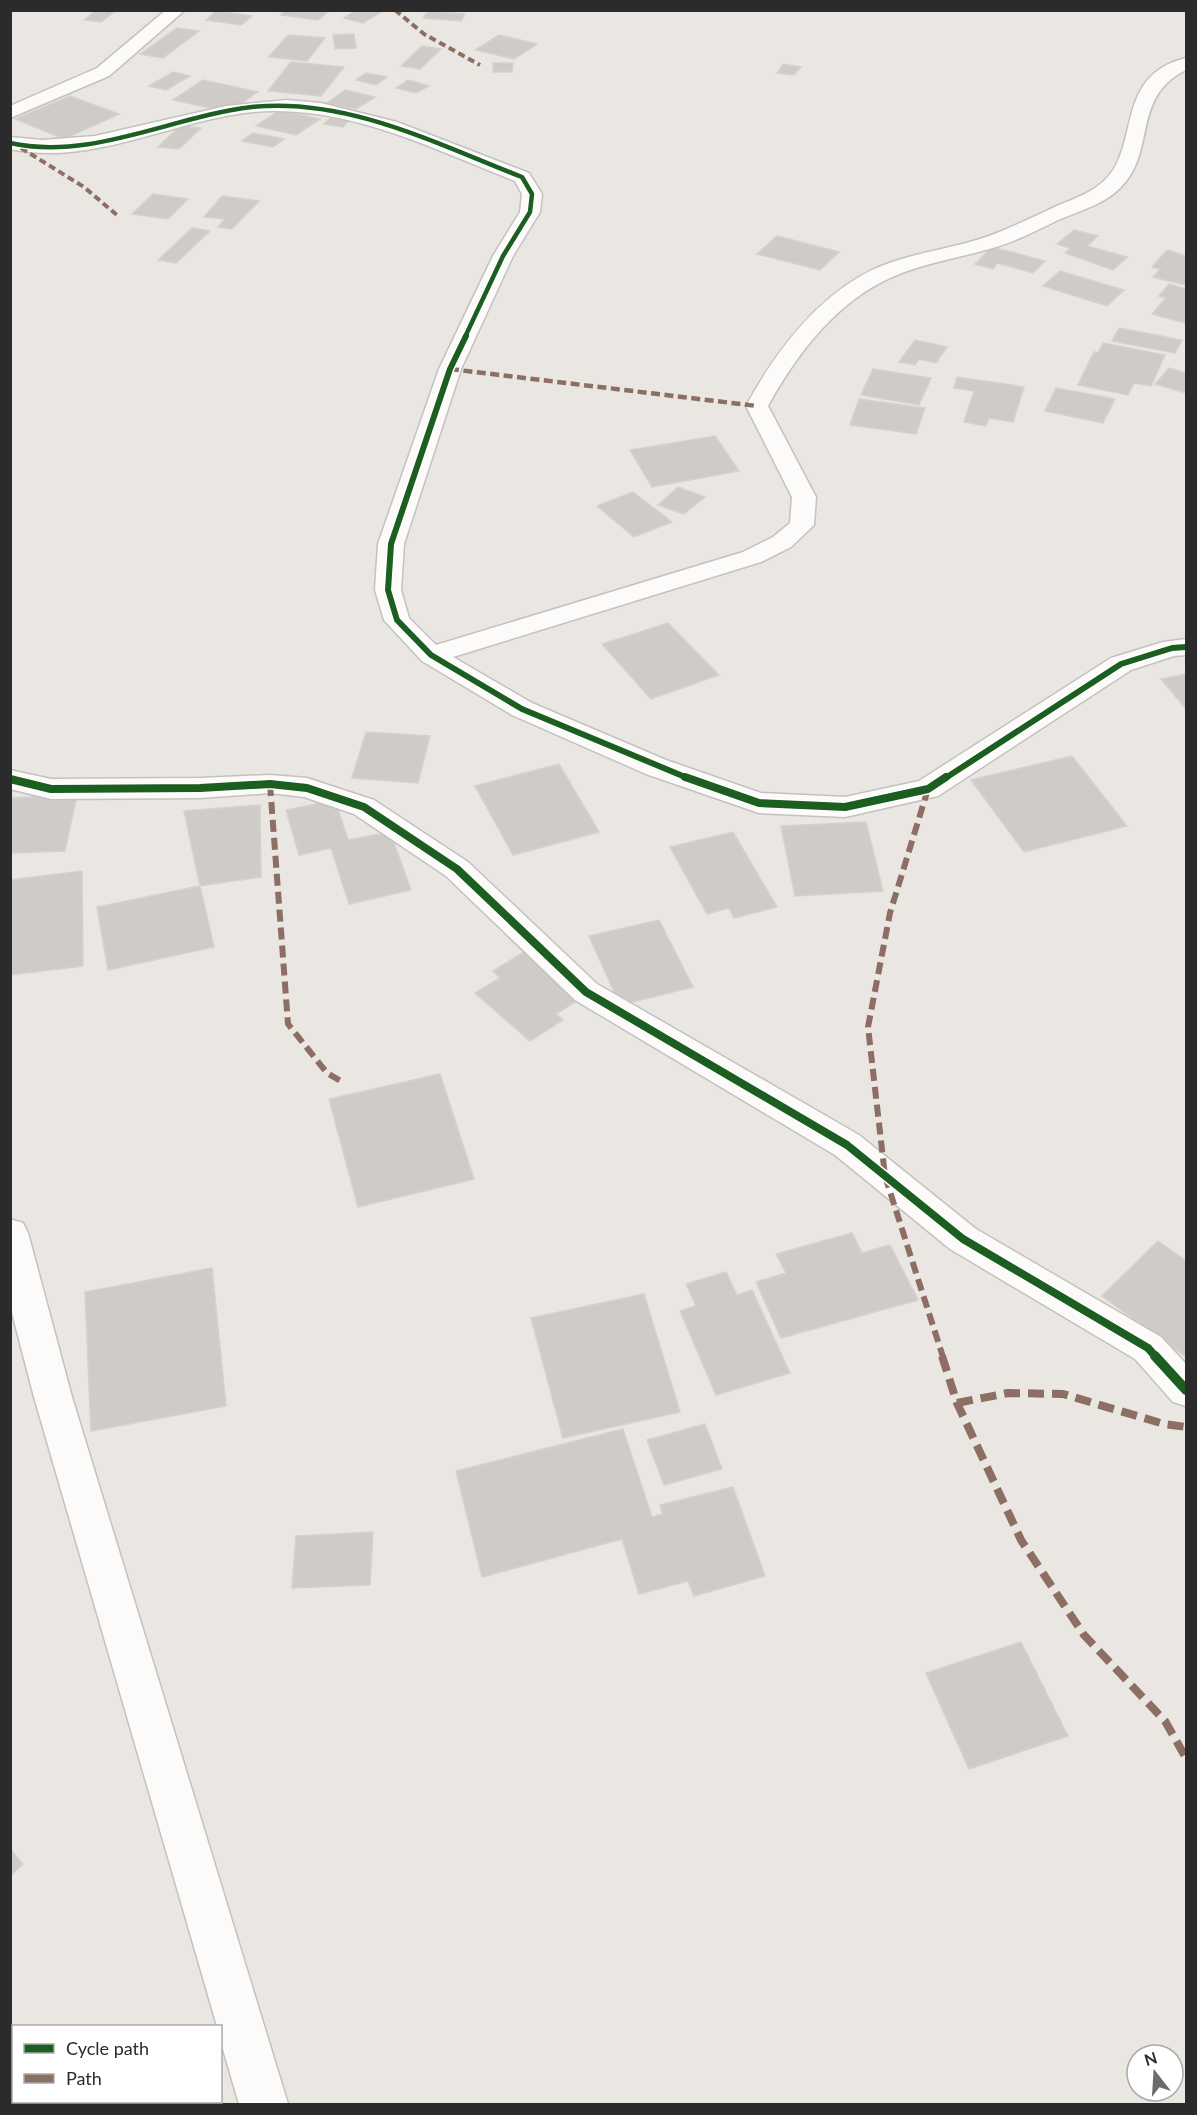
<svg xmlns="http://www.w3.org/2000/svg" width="1197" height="2115" font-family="Lato,sans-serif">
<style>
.building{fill:#cfccc8;stroke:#d5d2cd;stroke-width:1.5}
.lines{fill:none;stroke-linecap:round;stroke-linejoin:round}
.minor-casing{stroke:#c3c2c2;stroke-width:3}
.minor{fill:#fcfbfa;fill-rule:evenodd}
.quiet-far3{stroke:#8d6e63;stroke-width:4;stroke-dasharray:7 4;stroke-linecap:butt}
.quiet-far2{stroke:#8d6e63;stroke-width:4.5;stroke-dasharray:9 4.5;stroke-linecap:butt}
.quiet-far1{stroke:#8d6e63;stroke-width:6;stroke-dasharray:12 6;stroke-linecap:butt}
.quiet{stroke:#8d6e63;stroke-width:8;stroke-dasharray:16 8;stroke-linecap:butt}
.cycleway-far3-casing{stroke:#fff;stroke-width:7}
.cycleway-far2-casing{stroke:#fff;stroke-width:9}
.cycleway-far1-casing{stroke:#fff;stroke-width:11}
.cycleway-casing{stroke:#fff;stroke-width:14}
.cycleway-far3{stroke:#1b5e20;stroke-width:4.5}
.cycleway-far2{stroke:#1b5e20;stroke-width:6}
.cycleway-far1{stroke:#1b5e20;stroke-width:8}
.cycleway{stroke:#1b5e20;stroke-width:10}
</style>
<rect width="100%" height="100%" fill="#eae6e1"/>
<path class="building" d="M97,10h14l4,1 -14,11 -17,-2z
M286,10h44l-12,10 -37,-5z
M357,10h27l-21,13 -19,-5z
M216,11l36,5 -11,9 -35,-5z
M428,11l37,3 -4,7 -38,-3z
M177,28l22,3 -36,27 -23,-4z
M354,34l2,14 -21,1 -2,-14z
M288,35l37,3 -18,23 -38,-4z
M499,35l38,9 -23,15 -39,-9z
M422,46l19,3 -21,20 -19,-3z
M291,62l53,5 -23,29 -53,-5z
M493,63h20l-1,9h-19z
M783,64l18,3 -7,8 -17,-2z
M173,72l17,4 -24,14 -17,-4z
M366,73l21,4 -11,8 -20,-5z
M203,80l55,12 -30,20 -55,-12z
M408,80l21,6 -13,7 -20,-5z
M345,90l30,7 -19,12 -29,-6z
M70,96l49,18 -55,25 -49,-20z
M280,110l40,9 -24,16 -40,-9z
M331,117l19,2 -7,8 -19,-3z
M180,126l21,2 -22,21 -21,-2z
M253,133l31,6 -11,8 -31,-6z
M153,194l35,5 -20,20 -36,-5z
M222,196l37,5 -27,28 -14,-2 7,-8 -21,-2z
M192,228l18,3 -34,32 -18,-3z
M1074,230l24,6 -11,10 40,11 -14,13 -48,-17 5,-5 -13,-4z
M777,236l62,16 -19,18 -63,-16z
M992,247l53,14 -12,12 -36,-10 -4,6 -18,-5z
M1167,250l19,6v29l-33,-8 7,-8 -8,-2z
M1060,271l64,19 -17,16 -64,-20z
M1169,284l17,5v34l-34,-9 14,-16 -7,-2z
M1119,328l63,12 -7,13 -63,-12z
M915,340l32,7 -11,16 -17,-4 -4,6 -16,-3z
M1103,343l62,12 -14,31 -17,-3 -6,12 -50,-10 16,-33 4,1z
M1169,368l17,5v20l-31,-9z
M873,369l58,9 -12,27 -58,-10z
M957,377l67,10 -11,35 -24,-4 -3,8 -22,-4 10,-31 -20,-3z
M1056,388l59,11 -12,24 -58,-12z
M859,399l66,9 -9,26 -66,-9z
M715,436l24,35 -87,16 -22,-37z
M678,487l27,10 -21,17 -26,-9z
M633,492l39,30 -38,15 -37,-31z
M668,623l51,52 -68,24 -49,-55z
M1186,674v35l-25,-30z
M366,732l64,4 -12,47 -66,-5z
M1072,756l55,70 -103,26 -53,-72z
M559,764l40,68 -86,23 -38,-69z
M77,795l-12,56 -55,2 2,-55z
M335,800l13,40 42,-8 21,58 -62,14 -18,-56 -32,7 -13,-45z
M260,805l1,72 -61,9 -16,-75z
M866,822l17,69 -88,5 -14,-70z
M733,832l44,75 -43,11 -5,-10 -22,6 -37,-67z
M82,871l1,95 -73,9v-95z
M200,886l14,61 -106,23 -11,-63z
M659,920l34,67 -73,18 -31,-69z
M524,952l56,47 -24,15 7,6 -33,21 -55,-48 25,-15 -7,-7z
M440,1074l34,105 -116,28 -29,-108z
M852,1233l10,20 28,-8 28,55 -137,38 -25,-56 30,-9 -10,-19z
M1158,1241l28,20v96l-84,-61z
M212,1268l14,138 -135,25 -6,-139z
M726,1272l11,23 15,-5 38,83 -74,22 -36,-84 16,-5 -10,-22z
M644,1294l36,118 -117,26 -32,-120z
M705,1424l17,45 -58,16 -17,-45z
M623,1429l29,88 11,-3 -3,-9 73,-18 32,89 -71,20 -6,-15 -49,13 -17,-55 -140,38 -26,-106z
M373,1532l-3,53 -78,3 4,-52z
M1021,1642l47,94 -99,33 -43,-96z
M10,1849l13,15 -13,12z"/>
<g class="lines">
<g class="minor-casing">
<path id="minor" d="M166,10h19l-76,66 -99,42v-12l87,-38z
M1186,58v12c-57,28 -27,84 -69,121 -17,15 -41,21 -61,30 -22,11 -44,22 -67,28 -31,9 -63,14 -92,26 -58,23 -100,78 -129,131l48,91 -2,28 -23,22 -30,15 -308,95 79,46 134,57 95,33 84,4 74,-16 192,-123 52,-16 23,-3v16l-12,1 -43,14 -193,126 -93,21 -86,-4 -113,-39 -134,-59 -90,-54 -38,-41 -9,-30 3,-46 61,-175 54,-113 27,-44 2,-18 -7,-13c-84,-33 -170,-77 -262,-69 -80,8 -161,55 -243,37v-12l32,3 53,-4 131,-30 60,-6 35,3 76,19 132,51 13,21 -2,18 -27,44 -52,113 -57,175 -3,46 8,28 27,27 307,-93 30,-15 17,-14 2,-26 -46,-91c30,-55 70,-109 128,-137 29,-13 62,-18 92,-26 28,-7 54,-20 80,-32 16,-8 34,-13 49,-23 51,-32 13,-111 91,-130z
M10,770l41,9 149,-1 70,-3 37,3 67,22 94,62 129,122 262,151 117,94 185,108 25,27v42l-13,-4 -38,-43 -185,-110 -115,-94 -260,-155 -129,-124 -92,-62 -50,-17 -34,-4 -70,5 -149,1 -41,-10z
M10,1219l13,4 5,10 44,164 216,707h-49l-19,-65v-13h-3l-183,-629 -24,-92z"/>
</g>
<use href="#minor" class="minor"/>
<path class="quiet-far3" d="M395,10l29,24 56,31
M21,148l63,39 34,29"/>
<path class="quiet-far2" d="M450,369l307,37"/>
<path class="quiet-far1" d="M270,784l18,240 39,49 17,10
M928,789l-38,124 -22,114 17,149 58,181"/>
<path class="quiet" d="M942,1356l15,47 64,137 63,95 81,86 21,37
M957,1403l51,-10 55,1 101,30 22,3"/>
<g class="cycleway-far3-casing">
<path id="cycleway-far3" d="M10,143c81,18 163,-27 242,-36 94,-10 185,37 270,70l10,17 -2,18 -27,44 -38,81"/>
</g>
<g class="cycleway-far2-casing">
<path id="cycleway-far2" d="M466,336l-16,33 -59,175 -3,46 9,30 34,35 91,54 168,70
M944,779l177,-115 51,-16 14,-1"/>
</g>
<g class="cycleway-far1-casing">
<path id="cycleway-far1" d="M685,777l74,26 86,4 83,-18 18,-12
M10,779l41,10 149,-1 70,-4 37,4 57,19 93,62 129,123 261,153 116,94 185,109 8,9"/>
</g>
<g class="cycleway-casing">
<path id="cycleway" d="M1155,1356l31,34"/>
</g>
<use href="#cycleway-far3" class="cycleway-far3"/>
<use href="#cycleway-far2" class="cycleway-far2"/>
<use href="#cycleway-far1" class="cycleway-far1"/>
<use href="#cycleway" class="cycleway"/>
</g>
<rect width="1197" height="2115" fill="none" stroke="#2b2b2b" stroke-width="24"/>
<rect x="12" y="2025" width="210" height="78" fill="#ffffff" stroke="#aaaaaa" stroke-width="1.5"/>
<rect x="24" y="2044" width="30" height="9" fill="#1b5e20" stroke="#aaaaaa" stroke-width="1.5"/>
<text x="66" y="2055" font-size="18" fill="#2b2b2b">Cycle path</text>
<rect x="24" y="2074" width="30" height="9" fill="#8d6e63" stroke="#aaaaaa" stroke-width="1.5"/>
<text x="66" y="2085" font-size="18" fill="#2b2b2b">Path</text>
<g transform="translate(1155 2073) rotate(343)"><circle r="28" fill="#ffffff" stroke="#aaaaaa" stroke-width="1.5"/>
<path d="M0-4.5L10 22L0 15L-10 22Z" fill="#6e6c6b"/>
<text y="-9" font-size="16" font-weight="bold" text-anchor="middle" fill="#2b2b2b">N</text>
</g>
</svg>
